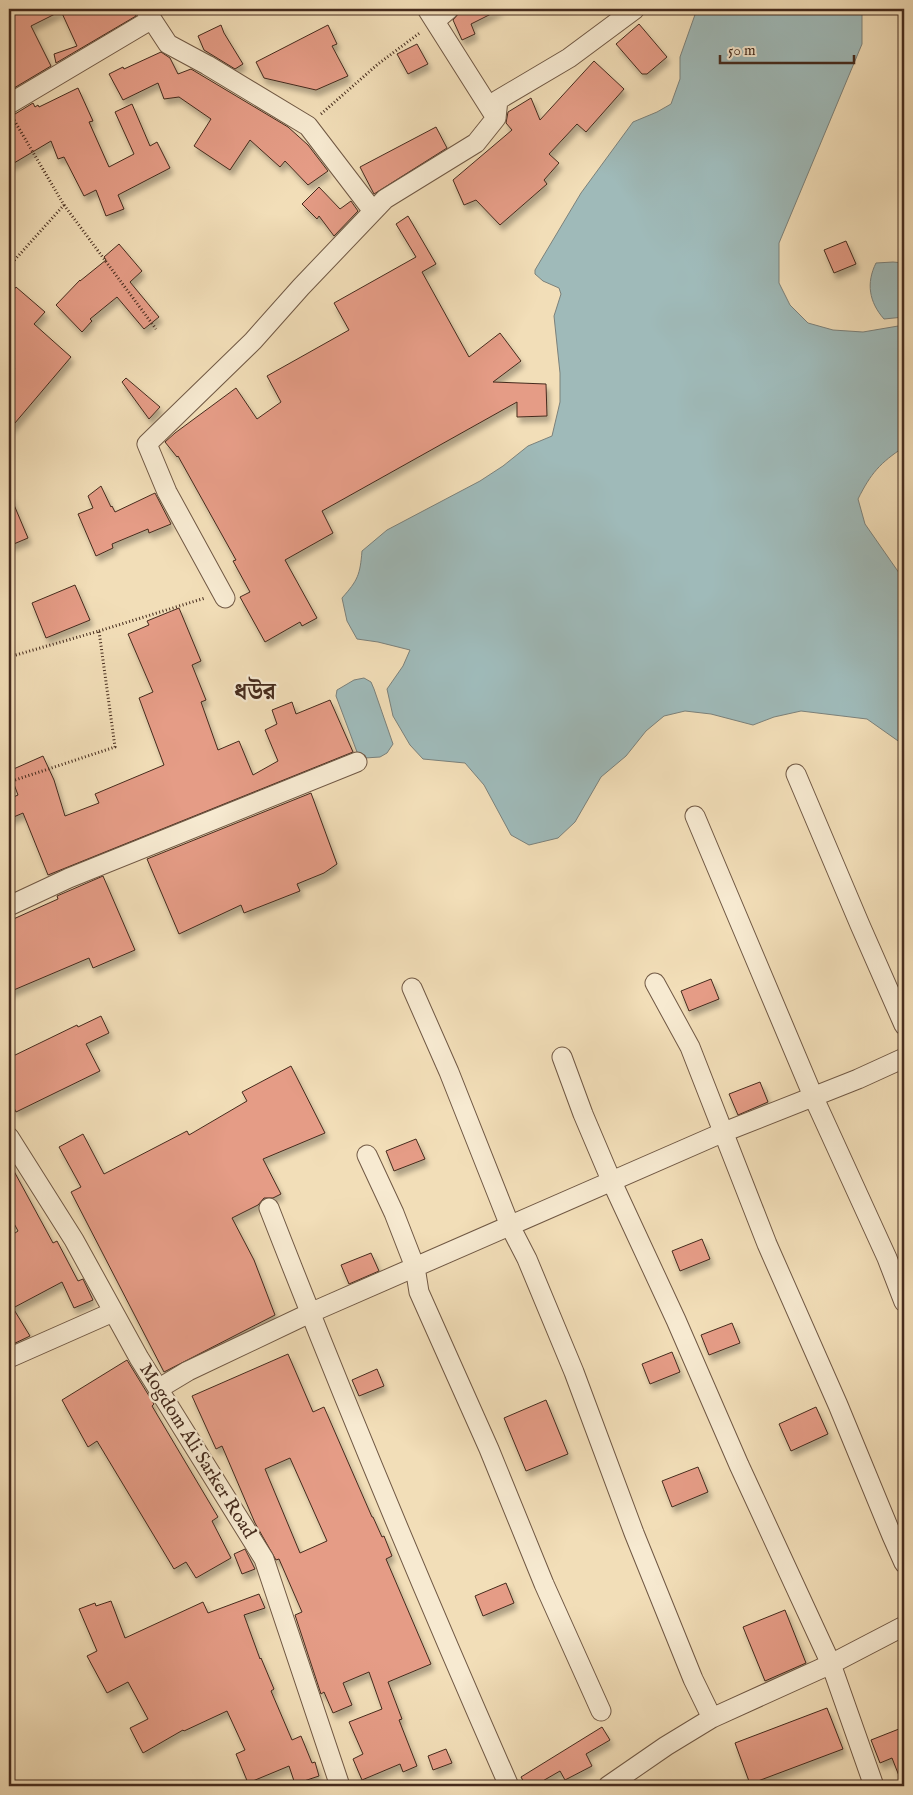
<svg xmlns="http://www.w3.org/2000/svg" width="913" height="1795" font-family="'IM FELL English','Noto Serif Bengali',serif">
<style>
.water{fill:#9fbab9;stroke:#7b817b}
.building{fill:#e59c86;stroke:#452b1d;fill-rule:evenodd;filter:url(#shadow)}
.lines{fill:none;stroke-linecap:round;stroke-linejoin:round}
.minor-casing{stroke:#705844;stroke-width:21}
.path{stroke:#452b1d;stroke-width:3;stroke-dasharray:1 2.5;stroke-linecap:butt}
.minor{stroke:#f7ead1;stroke-width:19}
.labels{text-anchor:middle;dominant-baseline:central;stroke-width:4.5;stroke-linejoin:round;paint-order:stroke}
.street-label{font-size:19px;fill:#452b1d;stroke:#f7ead1}
.district-label{font-size:24px;font-weight:bold;fill:#452b1d;stroke:#f7ead1}
</style>
<defs>
<filter id="shadow"><feDropShadow dx="3" dy="5.5" stdDeviation="2.5" flood-color="#0004"/></filter>
</defs>
<rect width="100%" height="100%" fill="#f2deb8"/>
<filter id="stains"><feTurbulence type="fractalNoise" baseFrequency=".004" numOctaves="4"/><feColorMatrix values="0 0 0 0 .2 0 0 0 0 .09 0 0 0 0 .02 0 0 0 .5 -.17"/></filter>
<radialGradient id="worn" r=".72"><stop offset=".6" stop-color="#630" stop-opacity="0"/><stop offset="1" stop-color="#630" stop-opacity=".3"/></radialGradient>
<path class="water" d="M697,9h165v35l-83,199v40l11,22 18,18 25,7 30,2 41,-7v122c-24,16 -33,26 -46,52l7,25 39,56v163h-3l-34,-24 -66,-8 -27,6 -21,8 -42,-11 -26,-3 -21,5 -18,15 -20,25 -25,21 -26,45 -17,16 -29,7 -18,-10 -27,-50 -19,-22 -42,-4 -13,-14 -17,-29 -6,-27 16,-23 7,-16 -32,-8 -21,-3 -10,-18 -5,-23c16,-18 18,-23 20,-47l25,-21 93,-49 23,-15 25,-20 24,-10 8,-34v-29l-6,-57 7,-22 -2,-6 -16,-7 -8,-7v-4l46,-77 52,-71 24,-10 14,-8 9,-25v-22z
M893,262l11,1v54l-20,2c-15,-17 -18,-36 -8,-56z
M364,678l7,4 3,7 19,55 -6,9 -7,4 -15,1 -8,-6 -21,-56 1,-6 17,-10z"/>
<path class="building" d="M9,9h125l2,7 -80,47 -2,-9 23,-8 -16,-35 -30,15 20,40 -42,25z
M460,9h41l-30,15 4,10 -13,6 -9,-20 6,-7z
M639,24l28,33 -20,17h-5l-26,-30z
M221,25l3,8 19,31 -8,5 -31,-19 -6,-14z
M328,25l9,19 -5,2 16,30 -32,14 -52,-12 -8,-16z
M417,44l11,20 -20,10 -11,-20z
M161,52l9,6 8,16 13,-5 97,58 20,18 20,26 -20,14 -23,-24 -5,6 -30,-27 -20,30 -36,-24 17,-27 -32,-22 -15,2 -6,-16 -35,17 -14,-26 14,-7 1,2z
M594,61l30,28 -38,43 -9,-8 -28,30 10,9 -15,17 3,4 -47,41 -24,-25 -12,5 -11,-25 59,-50 -6,-7 2,-11 23,-14 9,22z
M78,88l15,33 -4,1 20,45 25,-13 -19,-42 17,-8 18,42 7,-4 13,26 -52,27 6,14 -18,7 -10,-26 -12,6 -20,-39 -6,2 -7,-18 -42,25v-51l6,-1 18,-11 2,4 3,-2 1,2z
M436,127l11,21 -73,46 -14,-27z
M319,187l21,22 11,-8 7,10 -24,25 -15,-20 -2,3 -15,-15z
M408,216l28,48 -14,8 47,85 31,-24 21,28 -28,21 53,2 1,32 -30,1v-15l-195,109 11,22 -48,27 32,58 -15,8 -2,-4 -35,20 -25,-45 10,-5 -17,-31 3,-1 -58,-104 -1,1 -12,-15 10,-9 61,-45 21,31 24,-17 -14,-26 82,-46 -15,-27 82,-46 -20,-33z
M846,241l10,23 -22,9 -10,-23z
M119,244l23,27 -12,11 29,35 -15,12 -27,-32 -27,22 2,2 -10,11 -26,-27 24,-25v1l26,-21 -2,-3z
M16,287l29,25 -11,12 37,33 -62,73v-55l6,-7 -6,-5v-67z
M126,378l34,29 -11,12 -27,-37z
M101,486l10,21 1,-1 3,6 40,-19 16,31 -22,9 -1,-4 -36,15 1,4 -17,8 -18,-42 15,-6 -5,-12z
M9,493l19,45 -19,8z
M75,585l15,35 -44,18 -14,-35z
M179,608l22,53 -9,4 14,35 -5,2 17,48 21,-9 14,34 25,-14 -13,-31 12,-6 -5,-14 20,-8 4,12 34,-14 23,52 -305,123 -25,-62 -14,6v-20l9,-4 -9,-24 34,-15 11,24 11,36 34,-13 -4,-9 69,-29 -25,-67 14,-6 -25,-58 21,-9 -2,-4z
M311,793l26,71 -13,9 -27,11 3,7 -56,22 -3,-8 -62,29 -32,-75z
M103,876l32,74 -42,18 -4,-10 -80,34v-71l49,-22 -1,-3z
M711,979l8,20 -30,12 -8,-20z
M101,1016l8,17 -23,11 14,27 -84,41 -7,-14v-40l68,-33 1,2z
M291,1066l34,67 -62,26 18,35 -8,4h-9l-6,7 -26,13 22,42 21,55 -111,57 -93,-180 10,-5 -22,-40 24,-13 21,40 83,-43 2,4 58,-34 -5,-9z
M760,1082l8,20 -30,13 -9,-21z
M416,1139l9,20 -31,12 -8,-20z
M9,1162l44,81 4,-2 21,40 5,-2 10,21 -19,8 -12,-26 -49,26 17,28 -21,10v-109l9,-6 -9,-17z
M702,1239l8,20 -30,12 -8,-20z
M371,1253l8,18 -30,13 -8,-19z
M732,1323l8,20 -31,12 -8,-20z
M672,1352l8,20 -30,12 -8,-20z
M288,1354l25,58 11,-5 48,110h1l9,20 2,-1 8,20 -6,3 45,105 -43,18 14,37 -3,1 18,46 -14,6 -3,-8 -38,16 -9,-21 10,-5 -14,-32 33,-13 -13,-37 -26,11 9,22 -19,8 -9,-21 -3,2 -26,-79 7,-3 -23,-53 -3,1 -21,-37 -33,-77 -6,3 -24,-53zM290,1458l37,83 -27,12 -35,-84z
M127,1360l27,44 -2,2 66,111 -6,4 19,37 -35,20 -10,-16 -12,7 -77,-128 -9,6 -26,-47z
M377,1369l7,17 -25,10 -7,-16z
M546,1400l22,54 -42,17 -22,-53z
M816,1407l12,27 -37,17 -12,-27z
M698,1467l10,25 -36,15 -10,-26z
M245,1549l10,20 -13,5 -8,-20z
M506,1583l8,20 -31,13 -8,-20z
M259,1594l6,14 -21,7 16,44 1,-1 13,31 -3,2 21,49 9,-4 11,27 3,-1 4,14 -24,8 -6,-18 -41,17 -12,-29 9,-4 -18,-39 -43,20 -1,-1 -40,23 -13,-25 18,-9 -20,-37 -21,11 -20,-37 10,-5 -18,-42 16,-6 1,3 15,-5 14,37 78,-36 5,11z
M785,1610l21,53 -41,18 -22,-54z
M827,1708l16,41 -93,35 -15,-41z
M602,1727l8,13 -24,14 6,12 -27,14 -5,-9 -26,15h-8l-5,-9z
M904,1727v59h-1l-11,-28 -12,5 -9,-23z
M446,1749l6,14 -19,7 -5,-14z"/>
<g class="lines">
<g class="minor-casing">
<path id="minor" d="M145,9l23,35 39,21 101,61 65,85
M435,21l14,-12
M9,104l143,-85
M496,118l2,-18 71,-42 66,-49
M225,598l-58,-106 -20,-48 106,-103 48,-54 84,-88 91,-56 20,-25 -69,-109
M796,774l64,151 44,100
M695,816l118,280 74,162 17,44
M9,906l60,-28 288,-116
M655,983l35,64 77,197 71,161 54,131 12,27
M412,988l37,84 61,154 17,33 47,113 60,161 59,146 19,39
M562,1057l21,57 28,66 65,140 63,145 92,199 43,122
M9,1137l65,103 65,118 125,201 76,227
M367,1155l27,58 21,54 4,25 70,157 55,135 57,127
M269,1208c76,195 156,387 240,578
M9,1358l104,-46
M158,1389l30,-18 122,-58 414,-181 134,-53 46,-21
M608,1786l58,-40 46,-28 119,-54 73,-38"/>
</g>
<path class="path" d="M321,114l57,-50 43,-32
M64,205l92,124
M9,269l2,-5 53,-59 -50,-85
M99,631l106,-33
M9,657l90,-26 16,116 -106,35"/>
<use href="#minor" class="minor"/>
</g>
<g class="labels">
<g class="street-label">
<text transform="translate(197 1451) rotate(58)">Mogdom Ali Sarker Road</text>
</g>
<g class="district-label">
<text x="255" y="692">ধউর</text>
</g>
</g>
<rect width="913" height="1795" fill="none" stroke="#f2deb8" stroke-width="30"/>
<rect x="10" y="10" width="893" height="1775" fill="none" stroke="#452b1d" stroke-width="2.5"/>
<rect x="15" y="15" width="883" height="1765" fill="none" stroke="#452b1d"/>
<path d="M720 55v8h134v-8" fill="none" stroke="#452b1d" stroke-width="2.5"/>
<text x="728" y="55" font-size="15" fill="#452b1d" stroke="#f7ead1" stroke-width="4" paint-order="stroke">50 m</text>
<rect width="100%" height="100%" filter="url(#stains)"/>
<rect width="100%" height="100%" fill="url(#worn)"/>
</svg>
